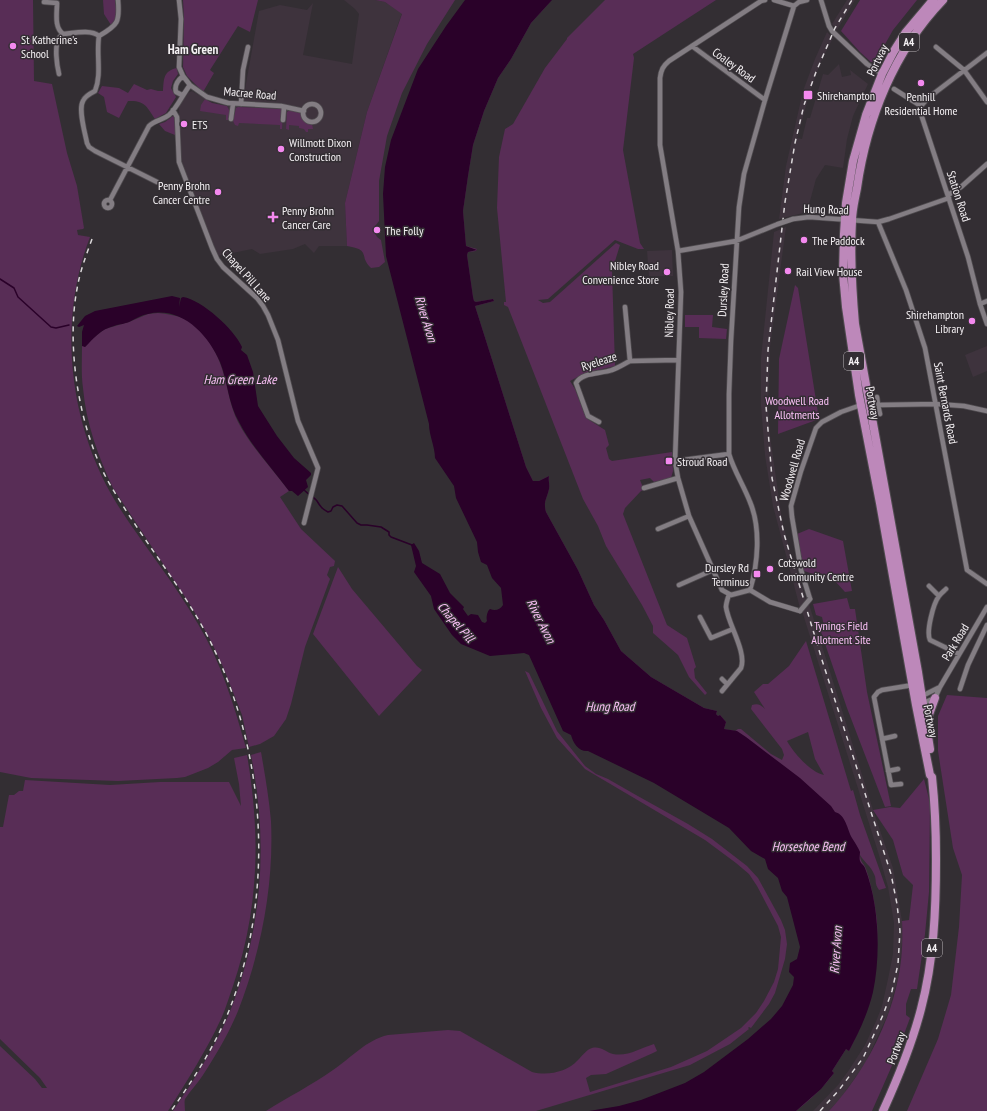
<svg xmlns="http://www.w3.org/2000/svg" width="987" height="1111" font-family="'PT Sans Narrow',sans-serif">
<style>
.built{fill:#3e333d}
.green{fill:#582d56;fill-rule:evenodd}
.water{fill:#2a0129}
.lines{fill:none;stroke-linecap:round;stroke-linejoin:round}
.stream{stroke:#2a0129;stroke-width:1.5}
.street-casing{stroke:#4f4b4f;stroke-width:6}
.highway-casing{stroke:#4f4b4f;stroke-width:10}
.street{stroke:#837d83;stroke-width:4.5}
.highway{stroke:#bd88ba;stroke-width:8}
.rail{stroke:#dbd7da;stroke-width:1.5;stroke-dasharray:5 5;stroke-linecap:butt}
.street-bridge-casing{stroke:#4f4b4f;stroke-width:6;stroke-linecap:butt}
.street-bridge{stroke:#837d83;stroke-width:4.5}
.poi-dot{fill:#f489ef;stroke:#332e33;stroke-width:1.5}
.labels{text-anchor:middle;dominant-baseline:central;stroke-width:3;stroke-linejoin:round;paint-order:stroke}
.shield{fill:#332e33;stroke:#bbb6ba;stroke-width:1}
.shield-label{font-size:11px;font-weight:bold;fill:#f5f1f4}
.poi-label{font-size:12px;fill:#f5f1f4;stroke:#332e33;text-anchor:start}
.street-label{font-size:12px;fill:#f5f1f4;stroke:#332e33}
.park-label{font-size:12px;fill:#fbc1f7;stroke:#332e33}
.neighbourhood-label{font-size:13px;font-weight:bold;fill:#f5f1f4;stroke:#332e33}
.water-label{font-size:13px;font-style:italic;fill:#fac0f6;stroke:#332e33}
</style>
<rect width="100%" height="100%" fill="#332e33"/>
<path class="built" d="M344,0h31l10,2 17,11 -35,99 -22,91 2,43h-28l-5,7 -9,-9 -12,5 -33,5 -8,-5 -34,7 -12,-26 -26,-70 -1,-54 9,-13 4,-2 20,12 15,3h15l17,-95 21,-6 27,5 6,-7 -10,52 49,9 7,-50 -4,-5z
M847,0h8l-18,30 -5,-6z
M827,32l6,6 -11,21 -11,29 -14,50 5,1 5,-21h3l13,-44 5,1 11,-11 3,13 9,-2 -1,-5 18,14 -15,32 -6,23 -4,29 -18,-3 -9,14 -9,33 -28,7 7,-53 17,-75 12,-32z
M786,227l-16,120 -2,60 2,29 12,84 8,32 6,15 10,33 -6,8 -27,-102 -8,-51 -4,-49v-48l13,-126z
M672,250l1,26h-24l-2,-25z
M987,346v25l-14,6 -8,-22z
M809,604l64,206 20,58 9,53 1,14 -5,43 -10,36 -23,50 -25,35 -11,12h-16l25,-26 11,-15 16,-25 12,-26 5,-13 6,-27 5,-25 1,-31 -6,-36 -9,-32 -77,-244z"/>
<path class="green" d="M0,0h33l1,81 18,3 15,69 10,33 7,42 -1,1 -6,1 1,5 12,2c-33,85 -21,189 27,267 26,41 57,78 81,120 23,38 36,81 48,124l-14,2 -14,12 -10,6 -23,9 -8,1 -59,3 -87,-3 -31,-6z
M103,0h12c1,9 4,19 -4,25l-7,-11z
M183,0h75l-8,32 -12,-6 -28,44 4,3 -11,19 -16,-16 -4,-9 1,-48z
M375,0h80l-28,44 -25,49 -15,43 -8,45v40l-6,8 4,8 4,3 4,22 -6,5 -8,1c-13,-12 1,-18 -24,-22l-2,-43 22,-91 35,-98 -17,-12z
M552,0l-21,23 -20,36 -13,19 -14,33 -11,34 -5,31 -5,35 3,35 11,3 -1,2 -8,1 -1,3 6,42 1,4 2,1 17,-3 1,2 -19,5 51,161 7,14h6l10,-5c-1,5 1,8 0,13 -2,10 -6,12 -3,23l32,58 16,35 10,15 17,31 30,26 53,31 13,3 -1,3 2,2 2,-1 6,7 -2,7 11,2 3,-2h3l30,25 11,6 2,-5 -2,-6 -31,-40 1,-4c6,-2 9,0 13,4l-11,-17 9,-8h5l21,-18 17,-25 45,150 2,-1 7,25 26,73 -7,2c-5,-7 -2,-10 -5,-16 -3,-8 -10,-12 -14,-19 0,7 4,8 6,14 5,14 8,30 10,45 2,11 1,23 1,34 -2,41 -9,66 -28,103l-3,-2 -14,22 2,2c-11,15 -24,27 -38,38l56,-146 -205,-253 -192,-348 10,-286zM808,732l7,27 9,16c-14,-3 -30,-22 -37,-34z
M605,0h111l-83,54 1,4 -11,92 17,93 4,6h-6l-23,-9 -67,59 -10,1 5,3 7,-1 66,-59 4,2 -8,26 3,95 -30,7 -15,8 5,8 11,29 19,12 4,15 -3,3 3,11 3,2 60,-9 1,19 -2,7 -17,4 -4,-4 -10,2 4,10 -3,1 -16,17 -2,6 44,111 20,13 9,29 -2,2 1,9 12,15 -2,2 -16,-18 -11,-22 -25,-22v-7l-11,-21 -36,-59 -8,-20 -15,-27 -39,-100 -36,-92 -4,-2v-3h2l-9,-94 2,-51 6,-28 8,-5 32,-56 22,-29v-1z
M860,0h57l-24,30 -18,32h-4l-11,-10 -19,-21z
M177,68l1,6 -5,7 -2,7 5,9 -10,16 -11,6c-8,-12 -10,-19 -27,-18l-9,17 -12,-6 -3,-15 -6,-4 4,-7 17,2 9,5 6,-9 13,6 4,-1 7,2h5c1,-12 0,-20 14,-23z
M205,99l7,4 15,3 2,4h1l-1,10h-3v-5l-26,-4 1,-6z
M238,107l44,2 1,1 -1,19h-2v-4l-41,-2 -1,3 -3,-1 -2,-4 3,-13z
M290,110l12,3 3,6 7,5 1,5h-5v3h-2l-2,-3 -5,-1v-2l-10,-1v5l-3,-1 1,-17z
M173,116l2,3v16l-10,-4 -6,-7 6,-2z
M795,285l3,3 21,131 -41,15 1,-75z
M158,313c9,1 18,2 27,6 18,8 33,34 38,53 5,17 7,34 15,50 13,25 34,46 51,69l-9,6 21,32 34,32 -1,5 -4,1 -3,8 3,4 -25,68 -14,57 -5,15 -12,17 -14,8 -11,3 -7,-32 -18,-46 -14,-30 -19,-33 -78,-118c-15,-32 -27,-65 -30,-100 -2,-14 -1,-29 -1,-43l3,2 8,-9 12,-9 24,-7 19,-8z
M685,315h28l-1,12 15,2 -1,10 -27,-1v-11h-14z
M809,529l34,12 9,50 -7,1 -10,-11 -31,-10 -7,-37z
M338,567l14,22 65,77 5,4 -43,46 -66,-82z
M847,598l3,11h5l12,83 24,114 -6,1 -38,-99 -27,-79 4,-3 -2,-9 -6,-2 -3,-11z
M525,671l4,2 28,58 28,35 11,8 12,5 28,16 52,29 24,15 35,27 11,12 23,42 4,10 2,14 -2,15 -10,34 -6,11 -18,24 -2,-1 -1,1 1,1 -19,15 -40,21 -154,46h-270c22,-14 46,-26 67,-41 18,-12 33,-30 55,-35l60,-5 12,1 72,41c16,4 35,0 46,-12 4,-4 9,-11 14,-12 9,-2 13,4 21,6 14,3 28,-6 41,-10l3,7 -4,2 -47,21 -15,1 -5,3 4,14 81,-25 36,-16 34,-23 15,-15 8,-12 10,-19 4,-13 3,-32 -3,-11 -21,-40 -8,-12 -13,-11 -31,-23 -120,-71 -28,-31 -16,-30z
M947,695l40,3v413h-80l31,-72 13,-44 8,-68 3,-52 -9,-27 -15,-97v-35z
M261,752c4,23 8,46 10,69 3,64 -10,131 -33,190 -9,22 -22,44 -35,64 -5,8 -13,16 -18,24 -1,3 0,8 0,12h-12c21,-31 41,-62 56,-97 5,-12 9,-25 13,-37 22,-74 24,-147 9,-222z
M247,755c14,81 12,156 -15,234 -4,11 -7,22 -12,32 -14,30 -32,58 -50,87l-2,3h-168v-65l35,33 7,9h5l-7,-10 -40,-39v-212h3l6,-32h5l5,-4h4l2,-11 85,5 50,-3h69l12,24 -2,-22 -5,-26z
M924,779l6,24 -1,89 -4,42 -8,55h-6l-5,15v11l4,3 -16,43 -22,50h-43c34,-37 59,-83 69,-132 4,-18 5,-39 4,-58l7,-1 4,-35 -10,-10 -10,-35 -20,-30 17,-3 10,1z"/>
<path class="water" d="M465,0h87l-21,23 -20,36 -13,19 -14,33 -11,34 -5,31 -5,35 3,35 11,4 -9,2 -1,3 6,42 1,4 2,1 17,-3 1,2 -19,5 51,161 7,14h6l10,-5c-1,5 1,8 0,13 -2,10 -6,12 -3,23l32,58 16,35 10,15 17,31 30,26 53,31 13,3 -1,3 2,2 2,-1 6,7 -2,7 13,2 9,6 54,41 31,28 4,6c11,3 12,17 17,26 3,5 6,9 8,14 0,3 -1,6 0,9 1,3 4,4 5,7 14,36 16,86 8,124 -5,21 -14,40 -24,59l-3,-2 -14,22 2,2 -13,16 -25,22h-207l30,-5 22,-6 44,-17 19,-11 44,-33 23,-20 11,-13 11,-21 1,-8 -5,-5 1,-9 7,-4 3,-12 -13,-50 -5,-6 -4,-13 -10,-9 -3,-10 -14,-8 -22,-23 -75,-45 -66,-32c-9,1 -15,-8 -17,-16l-8,-4 -34,-76 -5,-2 -34,3 -29,-12 -9,-9 -18,-26 -3,-13 -17,-24 2,-6 -5,-21 3,-2 5,8 3,12 18,11 10,19 14,14 -1,2 5,7 3,-2 7,1 4,7 3,1 2,-2c-1,-3 0,-10 3,-12 5,2 10,1 13,-4l-2,-17 -9,-10 -5,-13 -6,-3 -3,-10 -1,-10 -21,-44 -2,-12 -19,-28c0,-11 -6,-23 -6,-34l-43,-168 -3,-62 2,-27 6,-27 27,-71 28,-43z
M172,296l8,2 -1,9 2,-9 2,-1c19,3 51,32 59,50l-1,3 6,5 6,17 5,34 19,30 17,22 17,15v2l-5,5 2,7 -10,9 -6,-5h-3c-17,-23 -37,-44 -50,-69 -11,-19 -11,-40 -19,-60 -12,-28 -39,-56 -72,-48 -6,1 -11,4 -17,7 -5,3 -12,3 -17,5 -13,3 -20,12 -29,21l-3,-1v-14l2,-7 -5,2 -2,-1 8,-10 10,-5z"/>
<g class="lines">
<path class="stream" d="M0,279l14,9 4,9 33,30 5,1 13,-3
M304,490c4,4 10,7 13,11 3,5 5,8 11,11l3,-1 2,-4 4,-2 5,1 15,17 4,2h6l14,2 8,5v3l2,2 21,8"/>
<g class="street-casing">
<path id="street" d="M118,0c2,22 0,25 -19,36 -3,18 3,38 -4,55 -4,2 -10,5 -12,10 -5,8 2,32 4,42l2,4 6,4 62,31
M179,0l2,19 -2,48 4,9 7,9 17,12 21,6 53,3 23,5
M765,0l-4,1 -92,60c-6,5 -8,9 -9,17v67l18,106 3,41 -6,169 3,17 11,38 33,74 9,5 19,-5 20,12 30,9
M774,0l20,6
M821,0l8,26 3,5 35,33 15,10
M44,2l13,1c0,11 -3,24 6,31 11,-1 28,-5 36,2
M692,46l73,54
M936,47l28,23 23,32
M59,74c-2,-8 -5,-28 0,-36 1,-2 3,-3 4,-4
M894,89l27,17
M182,95l-6,-3c-2,-7 2,-12 7,-16
M241,104l2,-34 5,-23
M303 113a9 9 0 1 1 18 0a9 9 0 1 1-18 0Z
M921,106l-1,5 48,146 12,47 7,20
M921,106l7,-8 59,-45
M173,110l4,7 2,45 33,86 5,11 6,8 34,31 6,8 5,9 10,25 20,81 20,47 -14,55
M231,119l2,-15
M283,120l1,-13
M948,195l13,-8 26,-23
M110,200l39,-74c6,-6 14,-6 20,-11 8,-7 14,-21 21,-30
M104 204a4 4 0 1 1 8 0a4 4 0 1 1-8 0Z
M793,219l16,-2 69,5 11,-3 60,-21
M878,222l28,68 19,58 42,222 20,14
M678,251l58,-10 42,-17
M980,304l7,-3
M625,307l5,54 48,-1
M877,397l1,8 59,-1 27,2 23,5
M878,405l2,9
M599,422l-11,-6 -12,-33c6,-11 25,-9 36,-13 6,-2 12,-6 18,-9
M675,461l54,-7
M644,488l34,-10
M658,529l31,-13
M679,585l34,-15
M929,586l10,10
M946,589c-2,2 -5,4 -7,7 -6,8 -13,36 -9,44l29,14
M750,590c8,-26 11,-62 0,-88 -6,-16 -16,-31 -21,-48v-60l2,-54 8,-133 5,-33 21,-74 29,-94 5,-4 8,-2
M810,599l-9,-29 -9,-53 -1,-11 10,-35 15,-43 6,-6 19,-10 20,-7
M700,617l11,21 22,-9
M722,679l5,5
M960,689l8,-24 19,-40
M722,691l19,-23c6,-16 -13,-44 -15,-61 0,-4 2,-9 3,-13
M920,697l20,-10
M923,703l12,-5 5,-11 47,-80
M882,739l13,-3
M888,771l10,-2
M901,784l-10,1 -17,-88 4,-5 4,-2 31,-5"/>
</g>
<g class="highway-casing">
<path id="highway" d="M927,720l8,-22
M930,749l-12,-77 -63,-348c-3,-34 -5,-68 -3,-103 0,-11 3,-22 5,-33 10,-69 37,-137 86,-188
M883,1111c15,-33 29,-67 38,-102 13,-49 15,-100 15,-150 0,-28 -1,-54 -4,-82l-2,-2 -14,-70 -36,-202 -21,-108 -13,-88 -3,-33 1,-40 2,-31 7,-42 13,-46 16,-41 12,-23 12,-19 27,-32"/>
</g>
<use href="#street" class="street"/>
<use href="#highway" class="highway"/>
<path class="rail" d="M92,239c-6,17 -12,32 -15,50 -11,58 2,140 31,192 30,53 70,100 99,154 58,111 68,248 26,365 -14,40 -38,77 -62,111
M820,1111l19,-21 24,-32 20,-43 9,-24 6,-27 2,-33 -3,-27 -6,-30 -69,-214 -38,-126 -12,-56 -6,-72 2,-56 17,-148 10,-59 9,-38 12,-33 19,-44 17,-28"/>
<g class="street-bridge-casing">
<path id="street-bridge" d="M778,224l15,-5
M800,611l10,-12"/>
</g>
<use href="#street-bridge" class="street-bridge"/>
</g>
<g class="poi-dot">
<circle cx="13" cy="46" r="4"/>
<circle cx="921" cy="83" r="4"/>
<rect x="803" y="90" width="10" height="10" rx="2"/>
<circle cx="184" cy="124" r="4"/>
<circle cx="281" cy="149" r="4"/>
<circle cx="218" cy="192" r="4"/>
<path d="M271 211h4v4h4v4h-4v4h-4v-4h-4v-4h4z"/>
<circle cx="377" cy="230" r="4"/>
<circle cx="804" cy="240" r="4"/>
<circle cx="788" cy="271" r="4"/>
<circle cx="667" cy="272" r="4"/>
<circle cx="972" cy="321" r="4"/>
<rect x="665" y="457" width="8" height="8" rx="2"/>
<circle cx="770" cy="569" r="4"/>
<rect x="753" y="570" width="8" height="8" rx="2"/>
</g>
<g class="labels">
<g class="shield">
<rect x="899" y="33" width="20" height="18" rx="3"/>
<rect x="844" y="352" width="20" height="18" rx="3"/>
<rect x="922" y="939" width="20" height="18" rx="3"/>
</g>
<g class="shield-label">
<text x="909" y="42">A4</text>
<text x="854" y="361">A4</text>
<text x="932" y="948">A4</text>
</g>
<g class="poi-label">
<text x="21" y="39">St Katherine's<tspan x="21" dy="14">School</tspan></text>
<text x="817" y="95">Shirehampton</text>
<text x="921" y="96" text-anchor="middle">Penhill<tspan x="921" dy="14">Residential Home</tspan></text>
<text x="192" y="124">ETS</text>
<text x="289" y="142">Willmott Dixon<tspan x="289" dy="14">Construction</tspan></text>
<text x="210" y="185" text-anchor="end">Penny Brohn<tspan x="210" dy="14">Cancer Centre</tspan></text>
<text x="282" y="210">Penny Brohn<tspan x="282" dy="14">Cancer Care</tspan></text>
<text x="385" y="230">The Folly</text>
<text x="812" y="240">The Paddock</text>
<text x="659" y="265" text-anchor="end">Nibley Road<tspan x="659" dy="14">Convenience Store</tspan></text>
<text x="796" y="271">Rail View House</text>
<text x="964" y="314" text-anchor="end">Shirehampton<tspan x="964" dy="14">Library</tspan></text>
<text x="677" y="461">Stroud Road</text>
<text x="778" y="562">Cotswold<tspan x="778" dy="14">Community Centre</tspan></text>
<text x="749" y="567" text-anchor="end">Dursley Rd<tspan x="749" dy="14">Terminus</tspan></text>
</g>
<g class="street-label">
<text transform="translate(877 60) rotate(-64)">Portway</text>
<text transform="translate(734 65) rotate(36)">Coaley Road</text>
<text transform="translate(250 93) rotate(5)">Macrae Road</text>
<text transform="translate(959 196) rotate(72)">Station Road</text>
<text transform="translate(826 209) rotate(2)">Hung Road</text>
<text transform="translate(247 275) rotate(48)">Chapel Pill Lane</text>
<text transform="translate(723 290) rotate(-87)">Dursley Road</text>
<text transform="translate(669 313) rotate(-89)">Nibley Road</text>
<text transform="translate(599 361) rotate(-18)">Ryeleaze</text>
<text transform="translate(873 403) rotate(80)">Portway</text>
<text transform="translate(946 403) rotate(79)">Saint Bernards Road</text>
<text transform="translate(792 470) rotate(-74)">Woodwell Road</text>
<text transform="translate(955 642) rotate(-59)">Park Road</text>
<text transform="translate(931 721) rotate(79)">Portway</text>
<text transform="translate(896 1048) rotate(-70)">Portway</text>
</g>
<g class="park-label">
<text x="797" y="400">Woodwell Road<tspan x="797" dy="14">Allotments</tspan></text>
<text x="841" y="625">Tynings Field<tspan x="841" dy="14">Allotment Site</tspan></text>
</g>
<g class="neighbourhood-label">
<text x="193" y="49">Ham Green</text>
</g>
<g class="water-label">
<text transform="translate(426 319) rotate(73)">River Avon</text>
<text x="240" y="379">Ham Green Lake</text>
<text transform="translate(541 621) rotate(63)">River Avon</text>
<text transform="translate(456 622) rotate(49)">Chapel Pill</text>
<text x="610" y="706">Hung Road</text>
<text x="808" y="846">Horseshoe Bend</text>
<text transform="translate(836 950) rotate(-86)">River Avon</text>
</g>
</g>
</svg>
